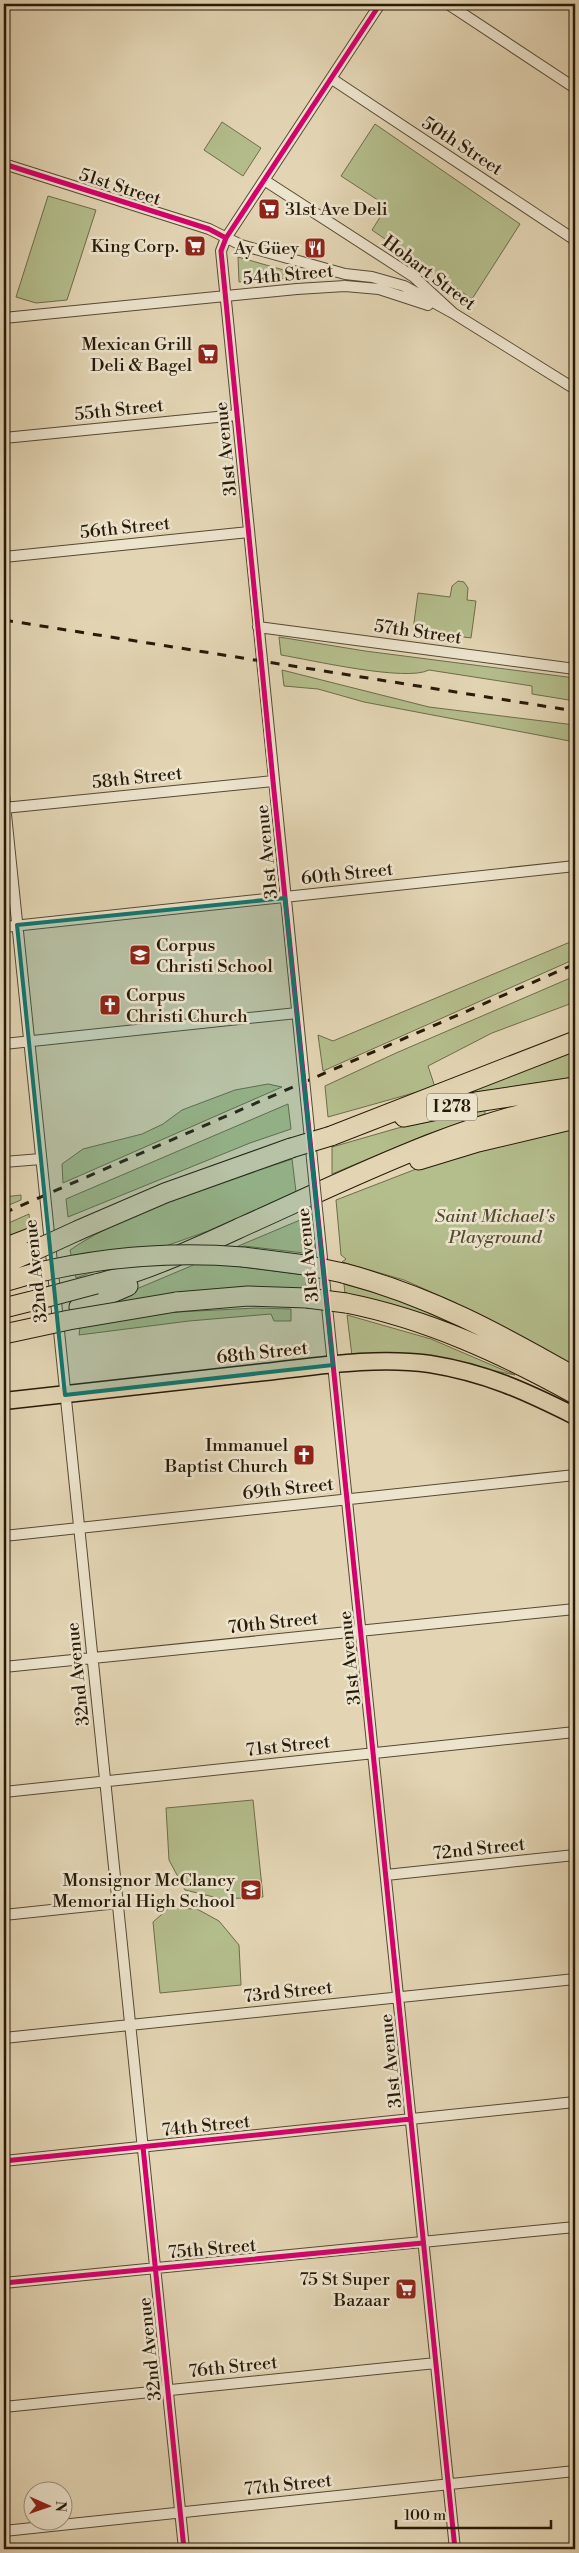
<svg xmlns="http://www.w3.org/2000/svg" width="579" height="2553" font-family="'Libre Bodoni',serif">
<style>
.green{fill:#b4bd8c;stroke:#6e6c4a}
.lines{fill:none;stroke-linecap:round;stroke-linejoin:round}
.street-casing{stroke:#564933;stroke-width:12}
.primary-casing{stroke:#271a08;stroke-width:19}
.highway-casing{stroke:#271a08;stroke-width:21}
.street{stroke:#ede4ce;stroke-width:10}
.primary{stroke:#e3d5b4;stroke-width:16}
.highway{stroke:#e3d5b4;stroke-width:19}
.rail{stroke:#271a08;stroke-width:3;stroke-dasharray:9 9;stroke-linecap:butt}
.street-bridge-casing{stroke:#564933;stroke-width:12;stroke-linecap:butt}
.highway-bridge-casing{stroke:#271a08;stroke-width:21;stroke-linecap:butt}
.street-bridge{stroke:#ede4ce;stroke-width:10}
.highway-bridge{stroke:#e3d5b4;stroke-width:19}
.cycleway-casing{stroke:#ede4ce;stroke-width:8}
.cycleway{stroke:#d6006c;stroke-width:5}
.marked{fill:#0f766e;fill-opacity:0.2;stroke:#0f766e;stroke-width:4;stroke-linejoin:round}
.labels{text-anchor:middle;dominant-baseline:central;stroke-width:5;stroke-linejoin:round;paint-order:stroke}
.shield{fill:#ede4ce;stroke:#625743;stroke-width:1}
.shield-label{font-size:16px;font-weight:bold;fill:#271a08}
.street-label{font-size:18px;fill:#271a08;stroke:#ede4ce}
.poi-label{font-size:18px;fill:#271a08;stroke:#ede4ce;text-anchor:end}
.park-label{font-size:18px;font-style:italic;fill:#514b30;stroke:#ede4ce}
</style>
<rect width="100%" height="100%" fill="#e3d5b4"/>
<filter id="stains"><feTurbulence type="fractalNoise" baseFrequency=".004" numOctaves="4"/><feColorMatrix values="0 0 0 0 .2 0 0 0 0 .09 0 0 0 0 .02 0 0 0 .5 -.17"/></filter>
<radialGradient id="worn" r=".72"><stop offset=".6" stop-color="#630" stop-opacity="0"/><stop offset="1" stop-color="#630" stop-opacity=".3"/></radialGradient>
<path class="green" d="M222,122l39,26 -18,28 -39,-26z
M375,124l145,100 -48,75 -100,-69 15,-24 -46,-30z
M48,196l48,14 -29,90 -31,3 -20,-6z
M238,257l63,18v2l-62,5z
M458,581l6,1 4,6 -1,12 9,1 -5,37 -58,-8 5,-37 32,4 2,-11z
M279,637l86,14 210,27v23l-43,-7v-8l-103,-16c-23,12 -118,-10 -148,-15z
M282,670l147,37 146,18v17l-211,-40 -46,-13 -34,-3z
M575,940v19l-252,112 -5,-36 15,6z
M575,976v26l-83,31 -64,33 7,21 -107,30 -3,-31 71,-33z
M575,1047v30l-135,21z
M268,1084l14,3 -219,96 -1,-19 21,-15 59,-15 21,-10 19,-14 53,-20z
M288,1104l3,25 -41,14 -182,74 -2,-18z
M485,1110v4l-60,21 -93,39v-27l66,-19z
M575,1123v245l-121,-66 -50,-22 -62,-18 4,-3 -5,-4 -5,-55 88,-34z
M292,1159l4,33 -88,39 -132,47 -6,-28c62,-42 151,-66 222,-91z
M21,1195v5l-17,7v-10z
M29,1214l2,16 -27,10v-15z
M300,1220l4,33 -60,-7 -2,21 64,8v14l-65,-2 -66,7 3,18 78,-4 35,1v12h-17l-3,-7 -82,7 -110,14 3,-23z
M344,1284l63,18 76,35c-45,-18 -90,-33 -138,-43z
M347,1315l84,24 84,36 -44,-9 -119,-10z
M253,1800l10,97 -41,2 -37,-9 -16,-30 -3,-52z
M169,1908l28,1 22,12 20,24 2,40 -81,8 -7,-71z"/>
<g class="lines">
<g class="street-casing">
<path id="street" d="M448,4l127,84
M332,79l243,161
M4,164l205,65 32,16 104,29 27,3 32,9 49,27
M264,180l150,97 39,36 122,76
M4,318l293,-29 48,-3 34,3 49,16
M4,438l233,-23
M4,557l245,-25
M258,627l317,42
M4,795l180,1754
M4,808l269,-27
M4,927l571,-61
M4,1044l293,-31
M312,1159l-91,-908 5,-13 154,-234
M4,1162l37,-3
M319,1229l136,1320
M4,1536l571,-61
M4,1667l571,-58
M4,1792l571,-60
M386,1875l189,-20
M4,1915l114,-12
M4,2038l571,-59
M4,2161l571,-59
M4,2283l571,-56
M4,2407l432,-44
M4,2531l571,-60"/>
</g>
<g class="primary-casing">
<path id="primary" d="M4,1401c84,-9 168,-18 252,-28 57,-6 117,-17 174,-9 56,9 95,27 145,52"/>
</g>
<g class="highway-casing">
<path id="highway" d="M404,1117l72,-15 99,-15
M331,1136l244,-95
M419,1160l59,-18 97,-23
M79,1230l86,-37 126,-45
M4,1248l26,-10
M243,1257l62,8
M4,1264l27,-12
M343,1273c87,23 155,60 232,104
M4,1282l31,-9
M96,1284c51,-13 100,-36 148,-58 107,-48 214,-103 331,-124
M176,1302l72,-6 59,2
M346,1303c81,16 157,51 229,91
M79,1307l49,-21
M4,1308l32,-8"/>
</g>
<use href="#street" class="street"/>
<use href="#primary" class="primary"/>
<use href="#highway" class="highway"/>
<path class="rail" d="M4,620l571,91
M4,1213l571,-249"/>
<g class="street-bridge-casing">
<path id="street-bridge" d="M312,1159l7,70"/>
</g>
<g class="highway-bridge-casing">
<path id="highway-bridge" d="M291,1148l40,-12
M31,1252l48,-22
M305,1265l38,8
M35,1273c68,-16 138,-22 208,-16
M307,1298l39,5
M36,1300l60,-16
M4,1334l65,-14 107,-18"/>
</g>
<use href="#street-bridge" class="street-bridge"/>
<use href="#highway-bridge" class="highway-bridge"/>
<g class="cycleway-casing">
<path id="cycleway" d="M380,4l-154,234 -5,13 52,530 182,1768
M4,164l205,65 17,9
M143,2147l41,402
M4,2161l407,-42
M4,2283l419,-40"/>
</g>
<use href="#cycleway" class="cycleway"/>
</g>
<path class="marked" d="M285,898l48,467 -268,30 -48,-470z"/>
<defs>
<g id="supermarket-square" transform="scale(1.125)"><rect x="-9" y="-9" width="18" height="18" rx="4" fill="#8f2418" stroke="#ede4ce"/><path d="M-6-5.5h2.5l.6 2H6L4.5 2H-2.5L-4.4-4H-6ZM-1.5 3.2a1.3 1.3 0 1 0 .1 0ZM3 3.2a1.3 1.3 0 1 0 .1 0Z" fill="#fff"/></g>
<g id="restaurant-square" transform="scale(1.125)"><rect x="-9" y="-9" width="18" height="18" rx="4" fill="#8f2418" stroke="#ede4ce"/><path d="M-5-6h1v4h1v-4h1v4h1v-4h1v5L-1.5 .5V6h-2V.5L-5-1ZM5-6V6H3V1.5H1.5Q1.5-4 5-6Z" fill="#fff"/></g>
<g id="school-square" transform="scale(1.125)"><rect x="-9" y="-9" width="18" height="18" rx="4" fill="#8f2418" stroke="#ede4ce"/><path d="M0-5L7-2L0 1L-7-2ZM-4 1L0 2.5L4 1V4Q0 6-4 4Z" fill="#fff"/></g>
<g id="church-square" transform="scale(1.125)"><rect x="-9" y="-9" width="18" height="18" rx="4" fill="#8f2418" stroke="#ede4ce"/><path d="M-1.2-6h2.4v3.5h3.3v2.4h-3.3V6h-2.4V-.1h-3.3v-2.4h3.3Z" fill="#fff"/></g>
</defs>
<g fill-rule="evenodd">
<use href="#supermarket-square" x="269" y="209"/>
<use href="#supermarket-square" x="195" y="246"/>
<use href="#restaurant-square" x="315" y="248"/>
<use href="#supermarket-square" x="208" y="354"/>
<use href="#school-square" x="140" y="955"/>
<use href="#church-square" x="110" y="1005"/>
<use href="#church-square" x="304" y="1455"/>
<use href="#school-square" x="251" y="1890"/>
<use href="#supermarket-square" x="406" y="2289"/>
</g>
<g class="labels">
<rect class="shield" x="427" y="1093.5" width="50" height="27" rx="4"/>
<g class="shield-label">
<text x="452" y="1107">I 278</text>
</g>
<g class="street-label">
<text transform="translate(462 146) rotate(33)">50th Street</text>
<text transform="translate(120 187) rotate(18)">51st Street</text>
<text transform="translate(429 273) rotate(37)">Hobart Street</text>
<text transform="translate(288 275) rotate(-5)">54th Street</text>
<text transform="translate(119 410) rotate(-6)">55th Street</text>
<text transform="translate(226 449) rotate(-96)">31st Avenue</text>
<text transform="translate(125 528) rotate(-6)">56th Street</text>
<text transform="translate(418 632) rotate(8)">57th Street</text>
<text transform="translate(137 778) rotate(-6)">58th Street</text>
<text transform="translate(267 852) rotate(-96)">31st Avenue</text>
<text transform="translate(347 874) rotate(-6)">60th Street</text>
<text transform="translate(308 1255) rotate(-96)">31st Avenue</text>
<text transform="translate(36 1271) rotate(-96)">32nd Avenue</text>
<text transform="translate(262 1353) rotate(-6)">68th Street</text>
<text transform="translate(288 1489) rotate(-6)">69th Street</text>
<text transform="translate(273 1623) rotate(-6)">70th Street</text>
<text transform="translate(350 1658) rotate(-96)">31st Avenue</text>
<text transform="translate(78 1674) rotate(-96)">32nd Avenue</text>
<text transform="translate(288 1746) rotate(-6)">71st Street</text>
<text transform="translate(479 1849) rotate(-6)">72nd Street</text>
<text transform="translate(288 1992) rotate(-6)">73rd Street</text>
<text transform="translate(391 2061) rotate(-96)">31st Avenue</text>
<text transform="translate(206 2126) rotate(-6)">74th Street</text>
<text transform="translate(212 2249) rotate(-5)">75th Street</text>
<text transform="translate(150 2349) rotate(-96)">32nd Avenue</text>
<text transform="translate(233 2367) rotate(-6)">76th Street</text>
<text transform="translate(288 2485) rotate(-6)">77th Street</text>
</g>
<g class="poi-label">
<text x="285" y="209" text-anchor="start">31st Ave Deli</text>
<text x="179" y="246">King Corp.</text>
<text x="299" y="248">Ay Güey</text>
<text x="192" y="344">Mexican Grill<tspan x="192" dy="21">Deli &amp; Bagel</tspan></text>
<text x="156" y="945" text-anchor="start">Corpus<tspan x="156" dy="21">Christi School</tspan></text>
<text x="126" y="995" text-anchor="start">Corpus<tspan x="126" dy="21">Christi Church</tspan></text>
<text x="288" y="1445">Immanuel<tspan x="288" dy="21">Baptist Church</tspan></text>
<text x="235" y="1880">Monsignor McClancy<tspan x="235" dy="21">Memorial High School</tspan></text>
<text x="390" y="2279">75 St Super<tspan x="390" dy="21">Bazaar</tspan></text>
</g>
<g class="park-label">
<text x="495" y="1216">Saint Michael's<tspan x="495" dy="21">Playground</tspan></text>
</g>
</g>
<rect width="579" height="2553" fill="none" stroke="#e3d5b4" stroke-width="20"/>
<rect x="5" y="5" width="569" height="2543" fill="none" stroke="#271a08" stroke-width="2.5"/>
<rect x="10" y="10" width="559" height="2533" fill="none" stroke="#271a08"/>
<g transform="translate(48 2506) rotate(92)"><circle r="24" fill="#ede4ce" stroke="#9e937f"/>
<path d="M0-4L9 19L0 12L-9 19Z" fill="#8f2418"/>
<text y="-8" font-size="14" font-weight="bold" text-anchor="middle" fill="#271a08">N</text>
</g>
<path d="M396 2520v8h155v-8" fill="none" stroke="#271a08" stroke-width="2.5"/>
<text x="404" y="2520" font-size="15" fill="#271a08" stroke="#ede4ce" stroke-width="4" paint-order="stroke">100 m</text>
<rect width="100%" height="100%" filter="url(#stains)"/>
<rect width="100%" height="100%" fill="url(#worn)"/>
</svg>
